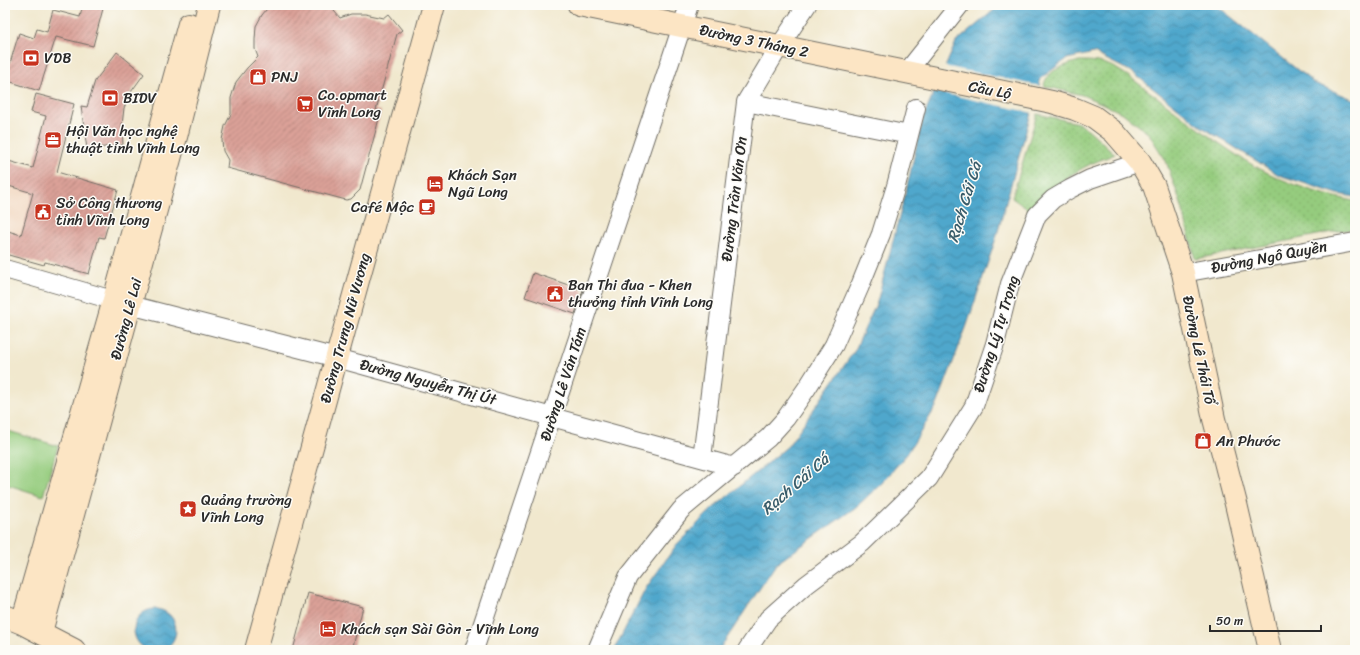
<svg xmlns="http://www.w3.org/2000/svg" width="1360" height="655" font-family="Sriracha,sans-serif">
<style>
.built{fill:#f1d5bd}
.grass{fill:url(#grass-dots);stroke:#607c54}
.pitch{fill:#95cc7e;stroke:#607c54}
.water{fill:url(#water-waves);stroke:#3d697c}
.pier{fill:#f1e8ce}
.building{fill:url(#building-hatch)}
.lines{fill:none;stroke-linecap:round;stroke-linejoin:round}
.street-casing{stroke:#706d64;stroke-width:20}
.secondary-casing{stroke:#706d64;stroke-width:24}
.street{stroke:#fff;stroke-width:18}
.secondary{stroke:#fce5c4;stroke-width:22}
.labels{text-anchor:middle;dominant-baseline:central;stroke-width:3;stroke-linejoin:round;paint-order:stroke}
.street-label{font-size:15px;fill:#2b2b2b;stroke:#fdfcf7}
.poi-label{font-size:15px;fill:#2b2b2b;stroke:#fdfcf7;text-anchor:start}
.water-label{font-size:16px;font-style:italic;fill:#395d6b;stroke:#fdfcf7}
</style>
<defs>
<pattern id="grass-dots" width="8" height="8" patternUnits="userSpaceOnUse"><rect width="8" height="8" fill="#95cc7e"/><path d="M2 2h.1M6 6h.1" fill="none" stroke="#81af6d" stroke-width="1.8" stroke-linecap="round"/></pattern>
<pattern id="water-waves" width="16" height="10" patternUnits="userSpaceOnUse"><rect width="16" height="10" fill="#4fa7cc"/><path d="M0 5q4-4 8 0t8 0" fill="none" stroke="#4288a6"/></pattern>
<pattern id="building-hatch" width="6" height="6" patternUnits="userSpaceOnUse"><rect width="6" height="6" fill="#dba198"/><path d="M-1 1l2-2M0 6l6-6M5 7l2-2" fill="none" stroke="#b2837c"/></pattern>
</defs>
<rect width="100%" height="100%" fill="#fdfcf7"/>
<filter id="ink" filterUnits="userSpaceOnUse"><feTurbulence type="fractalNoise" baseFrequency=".025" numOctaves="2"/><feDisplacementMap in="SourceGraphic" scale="8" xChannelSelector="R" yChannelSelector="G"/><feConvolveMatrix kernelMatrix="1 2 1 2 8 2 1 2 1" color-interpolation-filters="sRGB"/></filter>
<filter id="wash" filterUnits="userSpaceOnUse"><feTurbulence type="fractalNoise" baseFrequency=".012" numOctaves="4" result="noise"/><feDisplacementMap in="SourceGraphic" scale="16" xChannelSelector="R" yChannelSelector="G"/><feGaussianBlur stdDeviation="0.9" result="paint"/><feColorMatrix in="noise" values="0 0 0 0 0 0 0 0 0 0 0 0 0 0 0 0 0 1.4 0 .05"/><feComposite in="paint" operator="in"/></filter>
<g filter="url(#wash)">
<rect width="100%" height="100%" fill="#f1e8ce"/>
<path class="built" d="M5,160l64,18 -25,87 -39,-11z"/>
<path class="grass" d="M1079,61c9,0 18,0 27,3 16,6 30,18 44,28 30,22 60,46 91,66 35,22 74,36 114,43v28l-17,2 -143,28 -13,-52 -16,-46 -17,-27 -25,-20 -23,-11 -19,-8 -38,-9c2,-16 22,-21 35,-25z
M1037,114l41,9 11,7 26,24c-11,5 -22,8 -32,14 -20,11 -39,25 -54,42l-17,-12z"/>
<path class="pitch" d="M5,430l53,16 -15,50 -38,-12z"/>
<path class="water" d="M1000,5h216l98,78 41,17v97l-17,-3 -59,-19 -77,-48 -70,-55 -38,-19 -27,6 -26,19 -45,160 -29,87 -30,80 -30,49 -25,29 -26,24 -80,57 -57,86h-105l32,-62 31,-44 35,-35 76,-63 67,-96 22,-48 29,-111 17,-73 33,-76z
M134 630a21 21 0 1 1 42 0a21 21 0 1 1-42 0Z"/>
<path class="pier" d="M944,66l96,20 -7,27 -100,-22z"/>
<g id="blocks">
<path class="building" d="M83,5h21l-11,41 -37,-9 -17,54 -34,-11 14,-47 15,5 3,-9 10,3 6,-22 27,7z
M270,5h59l11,13 11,-4h14l19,4 5,-4 13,16 -5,4 -21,76 5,1 -21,79 -9,9 -5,1 -119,-32 1,-8 -5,-9 -1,-11 3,-14 6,-12v-16l5,-16 11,-14 11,-11 -3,-8v-9l1,-14 6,-11z
M117,52l27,22 -13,18 -7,16 -2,17 1,20 -36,4 -6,-43 6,1 8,-26z
M36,94l38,10 -17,68 61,18 -14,48 -5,-1 -10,37 -44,-12 -1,3 -39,-11v-24l16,5 12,-42 -28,-8v-25l28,8 13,-52 -15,-4z
M533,273l50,17 -8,24 -50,-17z
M308,593l55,14 -11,43h-59z"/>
</g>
</g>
<g filter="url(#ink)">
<use href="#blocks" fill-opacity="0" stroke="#706d64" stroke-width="1"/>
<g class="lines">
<g class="street-casing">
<path id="street" d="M906,73l54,-68
M746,102l163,33
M5,269l125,36 207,53 397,109
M1183,273l172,-31
M702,458l44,-356 33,-55 28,-42
M474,650l215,-645
M597,650l31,-73 53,-67 87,-72 18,-20 21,-30 27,-43 26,-59 21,-52 15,-48 20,-78
M747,650l21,-31 38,-34 56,-42 67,-65 45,-72 21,-62 15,-60 27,-69 16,-16 17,-10 20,-10 50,-17"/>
</g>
<g class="secondary-casing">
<path id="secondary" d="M579,5l473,97 23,7 19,8 20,15 26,30 14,24 29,87 31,146 22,85 34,146
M5,616l17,7 52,27
M22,623l92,-323 75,-276
M41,632l136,-499 32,-128
M256,650l178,-645"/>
</g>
<use href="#street" class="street"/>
<use href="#secondary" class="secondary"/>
</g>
</g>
<defs>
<g id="bank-square" transform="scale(0.9)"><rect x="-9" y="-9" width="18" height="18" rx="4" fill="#c8321e" stroke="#fdfcf7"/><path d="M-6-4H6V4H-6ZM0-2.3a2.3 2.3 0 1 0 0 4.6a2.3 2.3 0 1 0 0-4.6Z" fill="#fff"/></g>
<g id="shop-square" transform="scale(0.9)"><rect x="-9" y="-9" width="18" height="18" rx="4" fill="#c8321e" stroke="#fdfcf7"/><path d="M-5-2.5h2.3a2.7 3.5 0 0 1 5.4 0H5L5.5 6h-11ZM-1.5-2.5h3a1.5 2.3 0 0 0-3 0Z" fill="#fff"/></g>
<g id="supermarket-square" transform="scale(0.9)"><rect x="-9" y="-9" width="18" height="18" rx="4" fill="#c8321e" stroke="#fdfcf7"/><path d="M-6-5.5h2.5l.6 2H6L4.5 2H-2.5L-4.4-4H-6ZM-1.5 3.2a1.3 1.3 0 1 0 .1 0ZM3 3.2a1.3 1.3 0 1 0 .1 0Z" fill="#fff"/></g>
<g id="office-square" transform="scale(0.9)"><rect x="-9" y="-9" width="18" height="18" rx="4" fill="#c8321e" stroke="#fdfcf7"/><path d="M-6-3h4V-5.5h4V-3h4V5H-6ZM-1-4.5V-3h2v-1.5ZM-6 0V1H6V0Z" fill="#fff"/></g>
<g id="hotel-square" transform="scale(0.9)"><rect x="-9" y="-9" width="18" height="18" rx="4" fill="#c8321e" stroke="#fdfcf7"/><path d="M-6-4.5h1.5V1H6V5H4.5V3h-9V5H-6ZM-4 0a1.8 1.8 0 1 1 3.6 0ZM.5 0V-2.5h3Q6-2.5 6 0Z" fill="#fff"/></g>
<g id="cafe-square" transform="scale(0.9)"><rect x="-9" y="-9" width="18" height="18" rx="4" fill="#c8321e" stroke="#fdfcf7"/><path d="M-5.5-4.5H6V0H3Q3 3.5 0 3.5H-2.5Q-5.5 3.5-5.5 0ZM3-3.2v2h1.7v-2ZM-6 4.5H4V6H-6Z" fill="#fff"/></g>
<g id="civic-square" transform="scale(0.9)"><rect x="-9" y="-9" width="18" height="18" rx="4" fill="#c8321e" stroke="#fdfcf7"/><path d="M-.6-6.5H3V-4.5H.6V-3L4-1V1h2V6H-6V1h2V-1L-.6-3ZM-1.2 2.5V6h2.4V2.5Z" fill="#fff"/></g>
<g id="sight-square" transform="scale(0.9)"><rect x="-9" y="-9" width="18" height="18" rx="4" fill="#c8321e" stroke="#fdfcf7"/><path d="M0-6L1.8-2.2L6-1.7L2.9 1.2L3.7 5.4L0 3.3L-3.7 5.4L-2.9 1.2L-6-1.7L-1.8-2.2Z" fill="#fff"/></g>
</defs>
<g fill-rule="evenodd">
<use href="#bank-square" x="31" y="58"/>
<use href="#shop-square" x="258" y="77"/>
<use href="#bank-square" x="110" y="98"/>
<use href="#supermarket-square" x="305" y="104"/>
<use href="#office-square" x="53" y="140"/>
<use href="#hotel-square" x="435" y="184"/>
<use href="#cafe-square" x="427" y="207"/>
<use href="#civic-square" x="43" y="212"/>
<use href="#civic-square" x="555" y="294"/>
<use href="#shop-square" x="1203" y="441"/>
<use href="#sight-square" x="188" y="509"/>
<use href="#hotel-square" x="328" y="629"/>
</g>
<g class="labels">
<g class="street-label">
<text transform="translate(754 41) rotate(12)">Đường 3 Tháng 2</text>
<text transform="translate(990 90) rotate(11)">Cầu Lộ</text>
<text transform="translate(734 199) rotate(-83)">Đường Trần Văn Ơn</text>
<text transform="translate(1269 257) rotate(-11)">Đường Ngô Quyền</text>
<text transform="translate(126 319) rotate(-75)">Đường Lê Lai</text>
<text transform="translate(345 328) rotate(-75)">Đường Trưng Nữ Vương</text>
<text transform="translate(996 334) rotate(-73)">Đường Lý Tự Trọng</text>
<text transform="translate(1199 350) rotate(78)">Đường Lê Thái Tổ</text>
<text transform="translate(428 382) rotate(15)">Đường Nguyễn Thị Út</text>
<text transform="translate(563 384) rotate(-72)">Đường Lê Văn Tám</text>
</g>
<g class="poi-label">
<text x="44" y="58">VDB</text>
<text x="271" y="77">PNJ</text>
<text x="318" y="95">Co.opmart<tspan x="318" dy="17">Vĩnh Long</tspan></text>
<text x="123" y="98">BIDV</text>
<text x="66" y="131">Hội Văn học nghệ<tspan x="66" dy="17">thuật tỉnh Vĩnh Long</tspan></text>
<text x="448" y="175">Khách Sạn<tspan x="448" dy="17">Ngũ Long</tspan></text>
<text x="56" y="203">Sở Công thương<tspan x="56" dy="17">tỉnh Vĩnh Long</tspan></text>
<text x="414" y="207" text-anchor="end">Café Mộc</text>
<text x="568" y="285">Ban Thi đua - Khen<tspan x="568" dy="17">thưởng tỉnh Vĩnh Long</tspan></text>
<text x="1216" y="441">An Phước</text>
<text x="201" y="500">Quảng trường<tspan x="201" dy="17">Vĩnh Long</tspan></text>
<text x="341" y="629">Khách sạn Sài Gòn - Vĩnh Long</text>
</g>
<g class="water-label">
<text transform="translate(964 202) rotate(-73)">Rạch Cái Cá</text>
<text transform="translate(795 484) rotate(-41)">Rạch Cái Cá</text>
</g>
</g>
<rect width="1360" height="655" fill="none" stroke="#fdfcf7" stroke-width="20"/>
<path d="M1210 625v6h111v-6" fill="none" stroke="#2b2b2b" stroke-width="2"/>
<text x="1216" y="625" font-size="12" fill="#2b2b2b" stroke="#fdfcf7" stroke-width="3" paint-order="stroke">50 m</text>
</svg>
